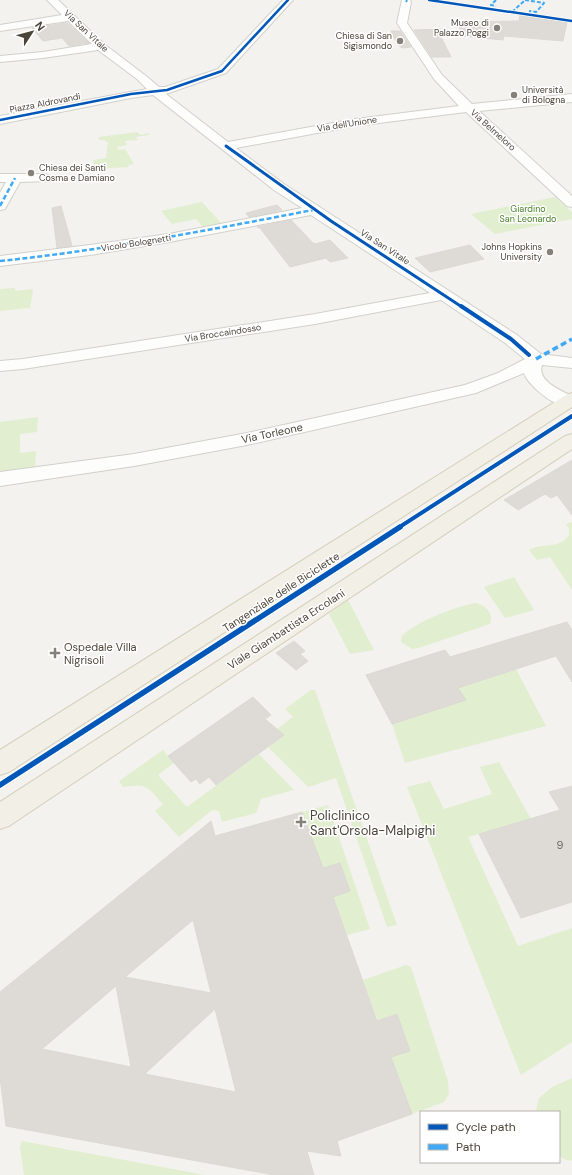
<svg xmlns="http://www.w3.org/2000/svg" width="572" height="1175" font-family="'DM Sans',sans-serif">
<style>
.green{fill:#e1eecf}
.building{fill:#dedbd6;stroke:#dcd9d4;fill-rule:evenodd}
.lines{fill:none;stroke-linecap:round;stroke-linejoin:round}
.minor-casing{stroke:#d2d0cb;stroke-width:2}
.major-casing{stroke:#d6cebb;stroke-width:2}
.minor{fill:#fdfdfc;fill-rule:evenodd}
.major{fill:#f2efe6;fill-rule:evenodd}
.quiet-far2{stroke:#3fa9f5;stroke-width:2;stroke-dasharray:4 2;stroke-linecap:butt}
.quiet-far1{stroke:#3fa9f5;stroke-width:2.5;stroke-dasharray:5 2.5;stroke-linecap:butt}
.quiet{stroke:#3fa9f5;stroke-width:3.5;stroke-dasharray:6 3.5;stroke-linecap:butt}
.cycleway-far3-casing{stroke:#fff;stroke-width:4}
.cycleway-far2-casing{stroke:#fff;stroke-width:4.5}
.cycleway-far1-casing{stroke:#fff;stroke-width:6}
.cycleway-casing{stroke:#fff;stroke-width:8}
.cycleway-far3{stroke:#0057b8;stroke-width:2.5}
.cycleway-far2{stroke:#0057b8;stroke-width:3}
.cycleway-far1{stroke:#0057b8;stroke-width:4}
.cycleway{stroke:#0057b8;stroke-width:5.5}
.poi-dot{fill:#868178;stroke:#fff;stroke-width:1.5}
.labels{text-anchor:middle;dominant-baseline:central;stroke-width:3;stroke-linejoin:round;paint-order:stroke}
.far-poi-label{font-size:9px;fill:#4b4439;stroke:#fff;text-anchor:end}
.far-street-label{font-size:9px;fill:#4b4439;stroke:#fff}
.far-park-label{font-size:9px;fill:#4a7f2a;stroke:#fff}
.street-label{font-size:11px;fill:#4b4439;stroke:#fff}
.poi-label{font-size:11px;fill:#4b4439;stroke:#fff;text-anchor:start}
.near-number-label{font-size:11px;fill:#706a61}
.near-poi-label{font-size:13px;fill:#4b4439;stroke:#fff;text-anchor:start}
</style>
<rect width="100%" height="100%" fill="#f4f2ee"/>
<path class="green" d="M137,132l4,3 7,-2 1,2 -13,2 2,3 -13,1 2,4 -10,2 1,3 7,-1 9,15 -6,1 1,2 -35,2 -1,-9 13,-2 2,-16h-3v-2h-6v-3z
M555,197l17,15v7l-77,15 -24,-20z
M202,202l22,24 -19,3 -9,-10 -24,5 -11,-13z
M12,288h3v3l18,-2 -3,20 -2,-1 -28,3v-22z
M38,417l-1,15 -17,2v19l16,-2 -1,19 -35,5v-53z
M572,522v68l-22,-33 -13,3 -8,-10c13,-8 31,0 40,-15v-6l-3,-5z
M514,577l20,33 -29,8 -21,-31z
M348,600l26,50 -24,4 -21,-40z
M476,603c10,3 18,10 14,21l-71,24 -7,1 -11,-7 1,-6c11,-13 57,-31 74,-33z
M516,669l30,57 -141,37 -13,-39 73,-24 -7,-12z
M311,690h4l82,235 -10,2 -51,-149 -28,9 -40,-40 16,-12 -7,-6 16,-12 -8,-8z
M163,750l11,13 -16,12 29,32 72,-53 35,36 -33,9 -5,14 -34,9 -3,-11 -7,-1 -33,27 -24,-26 8,-7c-17,-18 -14,-20 -40,-17l-4,-6z
M499,762l32,57 -63,18 50,109 54,-18v114l-51,33 -114,-288 23,-6 14,28 48,-15 -12,-27z
M328,805l42,124 -23,6 -14,-38 17,-6 -10,-28 -17,5 -21,-56z
M406,965l5,2 37,114 1,13 -5,8 -32,12 -49,-134z
M572,1078v83l-8,-2 -5,-3v-44l-23,-1 3,-13 13,-11z
M22,1141l183,34h-181l-4,-28z"/>
<path class="building" d="M520,15l47,7 -4,19 -59,-5 -1,4 -40,-4 -6,-14 62,-1z
M67,23l22,20 -20,3 -7,-8 -19,3 -11,-13z
M441,29l-3,2 13,26h-19l-18,-27z
M391,31h9l11,16 -9,1 -5,-4z
M277,205l5,5 -33,7 -3,-4z
M61,206l11,40 -15,2 -5,-40z
M291,220l22,23 2,1 15,-4 18,18 -18,4 -4,-4 -36,9 -30,-39 -3,-1z
M470,245l14,14 -54,13 -15,-14z
M572,460v55l-15,-20 -6,3 -6,-4 -27,16 -14,-10z
M567,622l5,8v52l-16,-26 -98,32 8,12 -74,24 -26,-49 79,-25 5,7z
M294,641l11,10 -5,3 8,7 -12,9 -20,-17z
M253,697l18,18 -6,4 19,16 -68,50 -7,-8 -9,7 -4,-5 -5,3 -23,-26z
M572,786v116l-51,16 -42,-84 81,-24 -11,-18z
M302,812l21,56 17,-5 10,28 -17,6 44,124 20,-7 13,37 -19,6 21,57 -75,27 4,15 -34,-5 7,24h-40l-268,-49 -6,-49v-85l211,-171 4,15zM193,920l18,73 -86,-16zM116,986l15,81 -89,-18zM215,1009l21,83 -91,-18 4,-4z"/>
<g class="lines">
<g class="minor-casing">
<path id="minor" d="M47,0h11l46,44 42,32 13,11h6l53,-18 65,-69h10l-67,73 -60,21 62,48 127,-23 104,-13 -25,-27 -37,-56 5,-23h8l1,2 -4,21 35,52 30,29 100,-10v8l-93,9 93,85v11l-5,-1 -101,-94 -111,14 -119,22 48,36 233,151 24,19 31,4v10l-30,-3c-5,16 18,25 30,31v11c-14,3 -44,-21 -48,-34l-48,20 -229,52 -113,21 -134,20v-14l134,-18 113,-21 218,-48 33,-12 27,-14 -20,-16 -64,-43 -126,24 -292,45 -23,2v-10l23,-2 292,-45 115,-21 -119,-78 -142,27 -79,13 -90,11v-10l90,-11 79,-11 133,-26 -28,-18 -121,-95 -22,3 -131,26v-8l147,-27 -10,-10 -39,-29 -55,8 -43,4v-6l43,-4 49,-8 -24,-23 -68,10v-6l62,-10z
M0,174h43l5,1 2,3 -2,3 -28,1 -15,27 -5,1v-17l6,-11h-6z"/>
</g>
<g class="major-casing">
<path id="major" d="M572,393v14l-563,365 -9,3v-25l566,-355z
M572,434v15l-563,377 -9,3v-27l565,-366z"/>
</g>
<use href="#minor" class="minor"/>
<use href="#major" class="major"/>
<path class="quiet-far2" d="M496,0l-5,5 5,1
M525,0l19,3 -8,9 -7,-1
M406,2l1,-2
M512,12l12,-11"/>
<path class="quiet-far1" d="M0,206l15,-28
M0,261c106,-11 209,-31 313,-51"/>
<path class="quiet" d="M536,359l36,-20"/>
<g class="cycleway-far3-casing">
<path id="cycleway-far3" d="M429,0l143,21
M0,120l131,-26 36,-4 55,-19 66,-71"/>
</g>
<g class="cycleway-far2-casing">
<path id="cycleway-far2" d="M226,146l105,75 131,86"/>
</g>
<g class="cycleway-far1-casing">
<path id="cycleway-far1" d="M461,306l50,33 18,16
M398,528l174,-112"/>
</g>
<g class="cycleway-casing">
<path id="cycleway" d="M0,785l400,-258"/>
</g>
<use href="#cycleway-far3" class="cycleway-far3"/>
<use href="#cycleway-far2" class="cycleway-far2"/>
<use href="#cycleway-far1" class="cycleway-far1"/>
<use href="#cycleway" class="cycleway"/>
</g>
<g class="poi-dot">
<circle cx="497" cy="28" r="4"/>
<circle cx="400" cy="41" r="4"/>
<circle cx="514" cy="95" r="4"/>
<circle cx="31" cy="173" r="4"/>
<circle cx="550" cy="252" r="4"/>
<path d="M53 647h4v4h4v4h-4v4h-4v-4h-4v-4h4z"/>
<path d="M299 816h4v4h4v4h-4v4h-4v-4h-4v-4h4z"/>
</g>
<g class="labels">
<g class="far-poi-label">
<text x="489" y="23">Museo di<tspan x="489" dy="10">Palazzo Poggi</tspan></text>
<text x="392" y="36">Chiesa di San<tspan x="392" dy="10">Sigismondo</tspan></text>
<text x="522" y="90" text-anchor="start">Università<tspan x="522" dy="10">di Bologna</tspan></text>
<text x="39" y="168" text-anchor="start">Chiesa dei Santi<tspan x="39" dy="10">Cosma e Damiano</tspan></text>
<text x="542" y="247">Johns Hopkins<tspan x="542" dy="10">University</tspan></text>
</g>
<g class="far-street-label">
<text transform="translate(86 31) rotate(43)">Via San Vitale</text>
<text transform="translate(45 103) rotate(-11)">Piazza Aldrovandi</text>
<text transform="translate(347 124) rotate(-9)">Via dell'Unione</text>
<text transform="translate(493 130) rotate(42)">Via Belmeloro</text>
<text transform="translate(136 243) rotate(-9)">Vicolo Bolognetti</text>
<text transform="translate(385 247) rotate(33)">Via San Vitale</text>
<text transform="translate(223 333) rotate(-9)">Via Broccaindosso</text>
</g>
<g class="far-park-label">
<text x="528" y="209">Giardino<tspan x="528" dy="10">San Leonardo</tspan></text>
</g>
<g class="street-label">
<text transform="translate(272 433) rotate(-12)">Via Torleone</text>
<text transform="translate(281 592) rotate(-33)">Tangenziale delle Biciclette</text>
<text transform="translate(286 629) rotate(-33)">Viale Giambattista Ercolani</text>
</g>
<g class="poi-label">
<text x="64" y="647">Ospedale Villa<tspan x="64" dy="13">Nigrisoli</tspan></text>
</g>
<g class="near-number-label">
<text x="560" y="845">9</text>
</g>
<g class="near-poi-label">
<text x="310" y="815">Policlinico<tspan x="310" dy="15">Sant'Orsola-Malpighi</tspan></text>
</g>
</g>
<rect x="420" y="1111" width="140" height="52" fill="#ffffff" stroke="#b7b4b0"/>
<rect x="428" y="1124" width="20" height="6" fill="#0057b8" stroke="#b7b4b0"/>
<text x="456" y="1131" font-size="12" fill="#4b4439">Cycle path</text>
<rect x="428" y="1144" width="20" height="6" fill="#3fa9f5" stroke="#b7b4b0"/>
<text x="456" y="1151" font-size="12" fill="#4b4439">Path</text>
<g transform="translate(32 32) rotate(54)" stroke="#ffffff" stroke-width="3" paint-order="stroke">
<path d="M0-3L7 15L0 10L-7 15Z" fill="#4b4439"/>
<text y="-6" font-size="11" font-weight="bold" text-anchor="middle" fill="#4b4439">N</text>
</g>
</svg>
